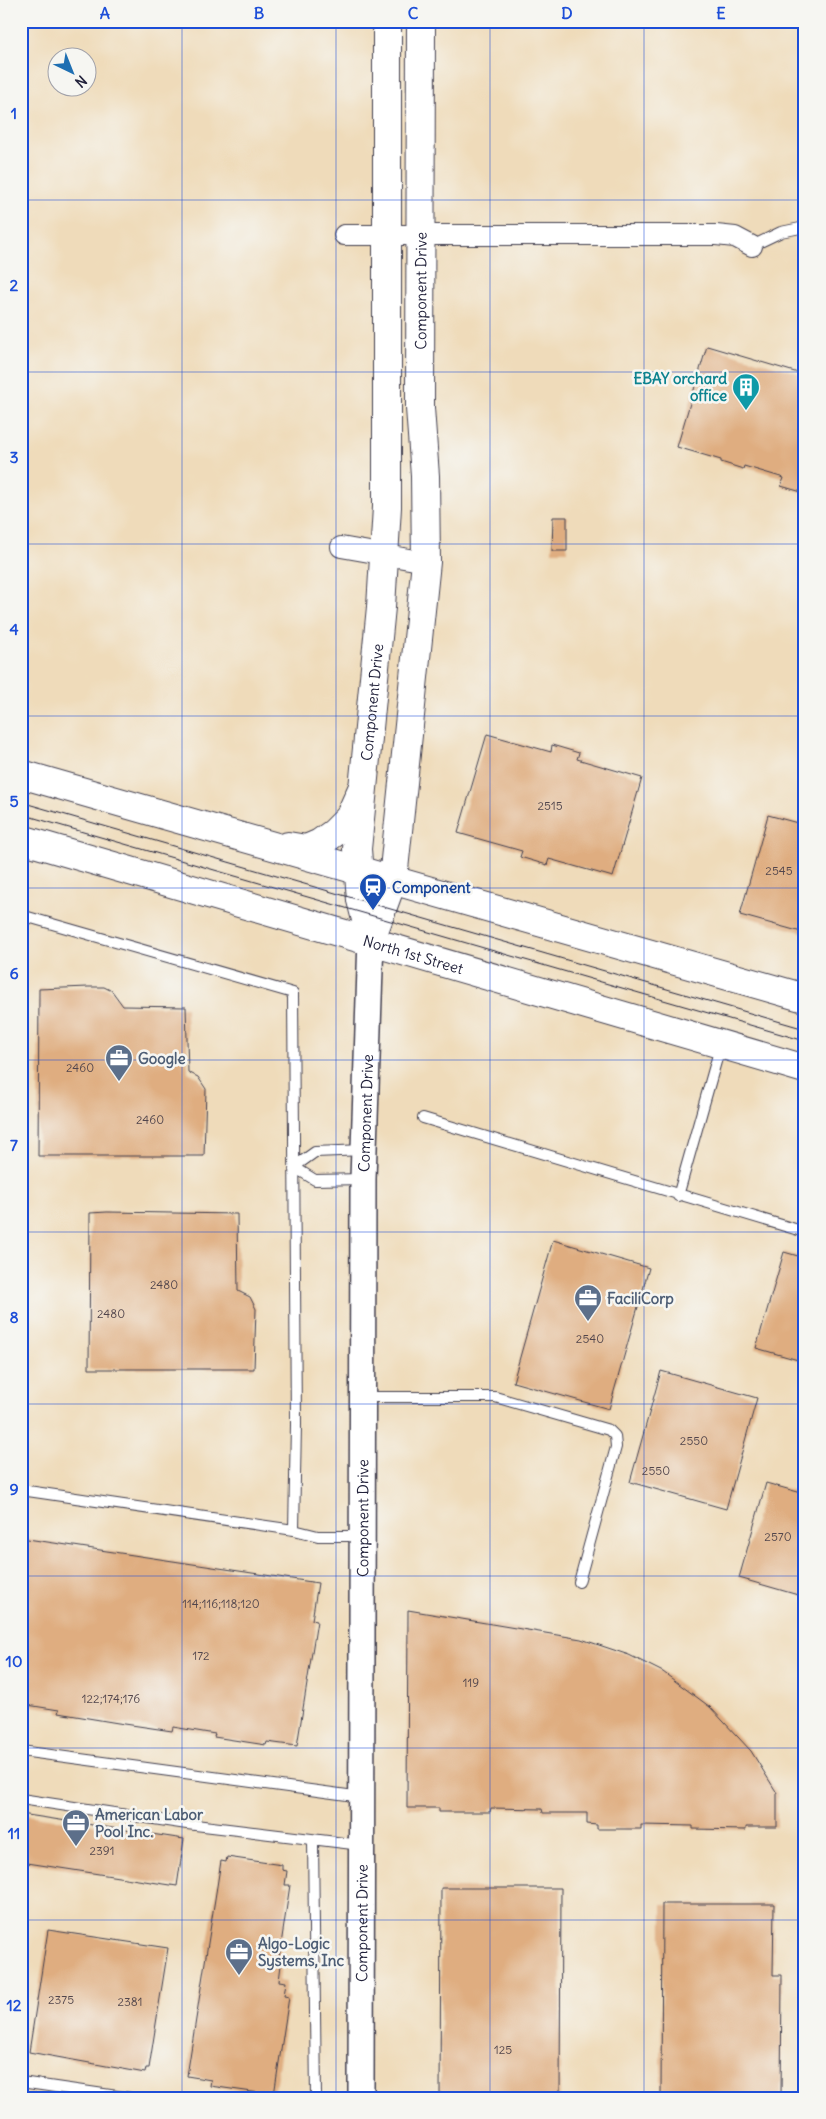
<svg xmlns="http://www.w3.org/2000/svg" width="826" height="2119" font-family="Delius,sans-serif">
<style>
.building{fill:#dfad80}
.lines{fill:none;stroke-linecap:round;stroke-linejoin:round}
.service-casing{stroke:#413e4e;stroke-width:12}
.minor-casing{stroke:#413e4e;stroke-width:22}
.tertiary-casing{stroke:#413e4e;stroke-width:28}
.secondary-casing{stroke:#413e4e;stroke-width:30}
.primary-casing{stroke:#413e4e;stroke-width:30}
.service{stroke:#fff;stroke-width:10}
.minor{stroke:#fff;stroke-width:20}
.tertiary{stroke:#fff;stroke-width:25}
.secondary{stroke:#fff;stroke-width:28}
.primary{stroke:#fff;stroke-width:28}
.tram{stroke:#22223b;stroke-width:1}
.grid{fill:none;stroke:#1d4ed8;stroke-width:1;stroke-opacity:0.55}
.labels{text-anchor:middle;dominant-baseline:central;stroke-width:5;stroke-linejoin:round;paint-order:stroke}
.number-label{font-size:12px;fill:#51454c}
.street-label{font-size:15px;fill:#22223b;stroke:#f6f6f2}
.culture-label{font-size:15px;font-weight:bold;fill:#0d838f;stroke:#f6f6f2;text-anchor:end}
.transit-label{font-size:15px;font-weight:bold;fill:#164399;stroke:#f6f6f2;text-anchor:start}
.service-label{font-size:15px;font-weight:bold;fill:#4e5e75;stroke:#f6f6f2;text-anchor:start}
.neatline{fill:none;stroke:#1d4ed8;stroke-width:2}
.grid-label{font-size:16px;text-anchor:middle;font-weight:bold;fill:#1d4ed8}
</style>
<rect width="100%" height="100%" fill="#f6f6f2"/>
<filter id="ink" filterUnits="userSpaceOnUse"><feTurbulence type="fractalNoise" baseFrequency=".02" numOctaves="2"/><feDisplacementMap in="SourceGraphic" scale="10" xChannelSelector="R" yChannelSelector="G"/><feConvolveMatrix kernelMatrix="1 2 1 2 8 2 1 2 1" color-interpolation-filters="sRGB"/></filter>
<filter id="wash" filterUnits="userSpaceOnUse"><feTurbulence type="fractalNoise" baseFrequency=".0096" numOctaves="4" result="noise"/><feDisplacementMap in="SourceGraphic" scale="20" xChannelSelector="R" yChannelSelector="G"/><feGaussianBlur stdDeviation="1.12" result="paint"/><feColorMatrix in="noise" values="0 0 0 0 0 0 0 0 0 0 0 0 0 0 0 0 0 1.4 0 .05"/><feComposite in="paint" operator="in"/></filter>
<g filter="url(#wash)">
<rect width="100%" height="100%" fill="#efdbba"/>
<g id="blocks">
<path class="building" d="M707,346l98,29v118l-24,-7 3,-8 -40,-12 -1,3 -22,-7v-2l-44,-13z
M553,517h14v34h-15z
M487,734l64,18 1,-7 27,8 -2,6 65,19 -29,99 -64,-18 -2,6 -27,-8 2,-6 -64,-18z
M768,815l37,10v108l-65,-18z
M88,987h16l8,4 11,15 63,1 2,65 10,5 8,12 -2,67h-166l1,-167z
M107,1212l130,2 1,77 12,6 6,12 -2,60h-165l1,-156z
M553,1240l96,28 -40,141 -96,-27z
M784,1252l21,6v104l-49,-14z
M661,1371l96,27 -31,111 -96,-27z
M766,1483l39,11v103l-66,-19z
M21,1538l297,45 -6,37 5,1 -20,125 -30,-4 -1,3 -52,-8 1,-3 -42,-7 -1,4 -54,-8 -60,-10 1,-3 -38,-6z
M408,1610l173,29 48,16 34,17 47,35 41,44 26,42v34h-31v3l-53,-1v-3l-52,-1v4h-44v-4l-10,-1v-11h-44l-1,-4 -51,-1 -1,4h-51v-4h-32z
M21,1814l163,25 -7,47 -156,-24z
M227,1857l55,8v5l5,1 -2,14h5l-12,79 3,1 -2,16 7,1 -2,14 5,1 -15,98 -64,-9 1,-6 -24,-4 34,-215 5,1z
M441,1888h120l-1,210h-120z
M662,1904h112l-1,71h9l-1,123h-120z
M48,1930l120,18 -19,120h-3l-1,5 -116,-21z"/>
</g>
</g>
<g filter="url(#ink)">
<use href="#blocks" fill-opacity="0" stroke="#413e4e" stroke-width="1"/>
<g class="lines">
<g class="service-casing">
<path id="service" d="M752,246l29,-14 24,-5
M21,915l272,78 3,431 -2,106
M423,1118l382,114
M363,1179l-48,1 -21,-13 21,-15 49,-2
M678,1196l43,-152
M363,1397h132l114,33 6,6 1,11 -37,135
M21,1490l273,40 24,6h44
M21,1751l341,46
M21,1799l166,25 174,21
M313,1840l3,258
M21,2082l110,16"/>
</g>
<g class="minor-casing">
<path id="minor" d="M344,235h372l19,2 17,9
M341,547l85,15"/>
</g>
<g class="tertiary-casing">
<g id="tertiary">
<path id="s1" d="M361,2098l2,-919 8,-240"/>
</g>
</g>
<g class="secondary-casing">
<g id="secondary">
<path id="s2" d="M371,939l22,-60 33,-317 -1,-86 -5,-68 1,-387"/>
<path id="s3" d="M371,939l-10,-39 -4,-51 24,-242 6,-100v-486"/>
</g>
</g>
<g class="primary-casing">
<g id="primary">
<path d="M21,774l784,224"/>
<path id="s4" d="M21,839l784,230"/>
<path d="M288,846l18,3 14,-6 14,-10 15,-15 13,-29"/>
</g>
</g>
<use href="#service" class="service"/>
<use href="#minor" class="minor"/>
<use href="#tertiary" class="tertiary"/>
<use href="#secondary" class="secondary"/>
<use href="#primary" class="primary"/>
<path class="tram" d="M21,802l784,227
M21,814l784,227"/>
</g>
</g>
<path class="grid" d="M182,21v2077M336,21v2077M490,21v2077M644,21v2077M21,200h784M21,372h784M21,544h784M21,716h784M21,888h784M21,1060h784M21,1232h784M21,1404h784M21,1576h784M21,1748h784M21,1920h784"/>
<defs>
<g id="building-pin" transform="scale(1.4375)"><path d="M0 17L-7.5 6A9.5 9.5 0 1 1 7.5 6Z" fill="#0f9aa8" stroke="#f6f6f2"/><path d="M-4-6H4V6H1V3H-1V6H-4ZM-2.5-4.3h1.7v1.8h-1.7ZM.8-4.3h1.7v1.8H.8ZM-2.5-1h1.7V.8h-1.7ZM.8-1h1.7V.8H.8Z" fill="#fff"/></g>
<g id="station-pin" transform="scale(1.4375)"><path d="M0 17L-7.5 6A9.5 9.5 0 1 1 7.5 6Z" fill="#1a4fb4" stroke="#f6f6f2"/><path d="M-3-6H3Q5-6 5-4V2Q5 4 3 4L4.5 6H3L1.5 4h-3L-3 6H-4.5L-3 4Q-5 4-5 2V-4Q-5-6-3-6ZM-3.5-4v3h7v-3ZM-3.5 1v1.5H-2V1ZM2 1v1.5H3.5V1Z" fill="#fff"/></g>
<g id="office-pin" transform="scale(1.4375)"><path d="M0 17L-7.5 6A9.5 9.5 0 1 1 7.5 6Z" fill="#5c6f8a" stroke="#f6f6f2"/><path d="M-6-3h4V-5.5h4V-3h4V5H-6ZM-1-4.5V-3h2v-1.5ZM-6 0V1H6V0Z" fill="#fff"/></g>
</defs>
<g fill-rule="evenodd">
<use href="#building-pin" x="746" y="387"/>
<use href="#station-pin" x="373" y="887"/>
<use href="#office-pin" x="119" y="1058"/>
<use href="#office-pin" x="588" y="1298"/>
<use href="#office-pin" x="76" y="1823"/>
<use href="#office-pin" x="239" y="1952"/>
</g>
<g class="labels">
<g class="number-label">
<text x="550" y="805">2515</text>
<text x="779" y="870">2545</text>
<text x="80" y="1067">2460</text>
<text x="150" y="1119">2460</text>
<text x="164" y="1284">2480</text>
<text x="111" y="1313">2480</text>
<text x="590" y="1338">2540</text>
<text x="694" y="1440">2550</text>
<text x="656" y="1470">2550</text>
<text x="778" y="1536">2570</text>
<text x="221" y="1603">114;116;118;120</text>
<text x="201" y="1655">172</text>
<text x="471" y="1682">119</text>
<text x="111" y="1698">122;174;176</text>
<text x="102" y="1850">2391</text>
<text x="61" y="1999">2375</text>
<text x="130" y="2001">2381</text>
<text x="503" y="2049">125</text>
</g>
<g class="street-label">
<text stroke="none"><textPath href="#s2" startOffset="654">Component Drive</textPath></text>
<text stroke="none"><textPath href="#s3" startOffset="239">Component Drive</textPath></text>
<text stroke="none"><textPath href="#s4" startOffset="409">North 1st Street</textPath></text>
<text stroke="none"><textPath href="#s1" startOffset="985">Component Drive</textPath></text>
<text stroke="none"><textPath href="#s1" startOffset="580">Component Drive</textPath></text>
<text stroke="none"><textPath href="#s1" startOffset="175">Component Drive</textPath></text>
</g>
<g class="culture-label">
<text x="727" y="378">EBAY orchard<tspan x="727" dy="17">office</tspan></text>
</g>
<g class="transit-label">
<text x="392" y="887">Component</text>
</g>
<g class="service-label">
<text x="138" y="1058">Google</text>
<text x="607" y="1298">FaciliCorp</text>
<text x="95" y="1814">American Labor<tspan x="95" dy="17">Pool Inc.</tspan></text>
<text x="258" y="1943">Algo-Logic<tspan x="258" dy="17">Systems, Inc</tspan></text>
</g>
</g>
<rect width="826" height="2119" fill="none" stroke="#f6f6f2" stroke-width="55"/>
<g transform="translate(72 72) rotate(137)"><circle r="24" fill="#f6f6f2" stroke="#a1a1a9"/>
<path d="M0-4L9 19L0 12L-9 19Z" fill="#1f6fb2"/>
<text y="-8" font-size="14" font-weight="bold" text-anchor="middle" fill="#22223b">N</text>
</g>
<rect x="28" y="28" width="770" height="2064" class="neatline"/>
<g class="grid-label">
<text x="105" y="19">A</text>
<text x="259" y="19">B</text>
<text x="413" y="19">C</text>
<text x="567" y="19">D</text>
<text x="721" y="19">E</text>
<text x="14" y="119">1</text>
<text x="14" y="291">2</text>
<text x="14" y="463">3</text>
<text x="14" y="635">4</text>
<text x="14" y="807">5</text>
<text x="14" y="979">6</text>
<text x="14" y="1151">7</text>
<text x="14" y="1323">8</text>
<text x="14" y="1495">9</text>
<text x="14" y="1667">10</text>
<text x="14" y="1839">11</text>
<text x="14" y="2011">12</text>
</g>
</svg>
